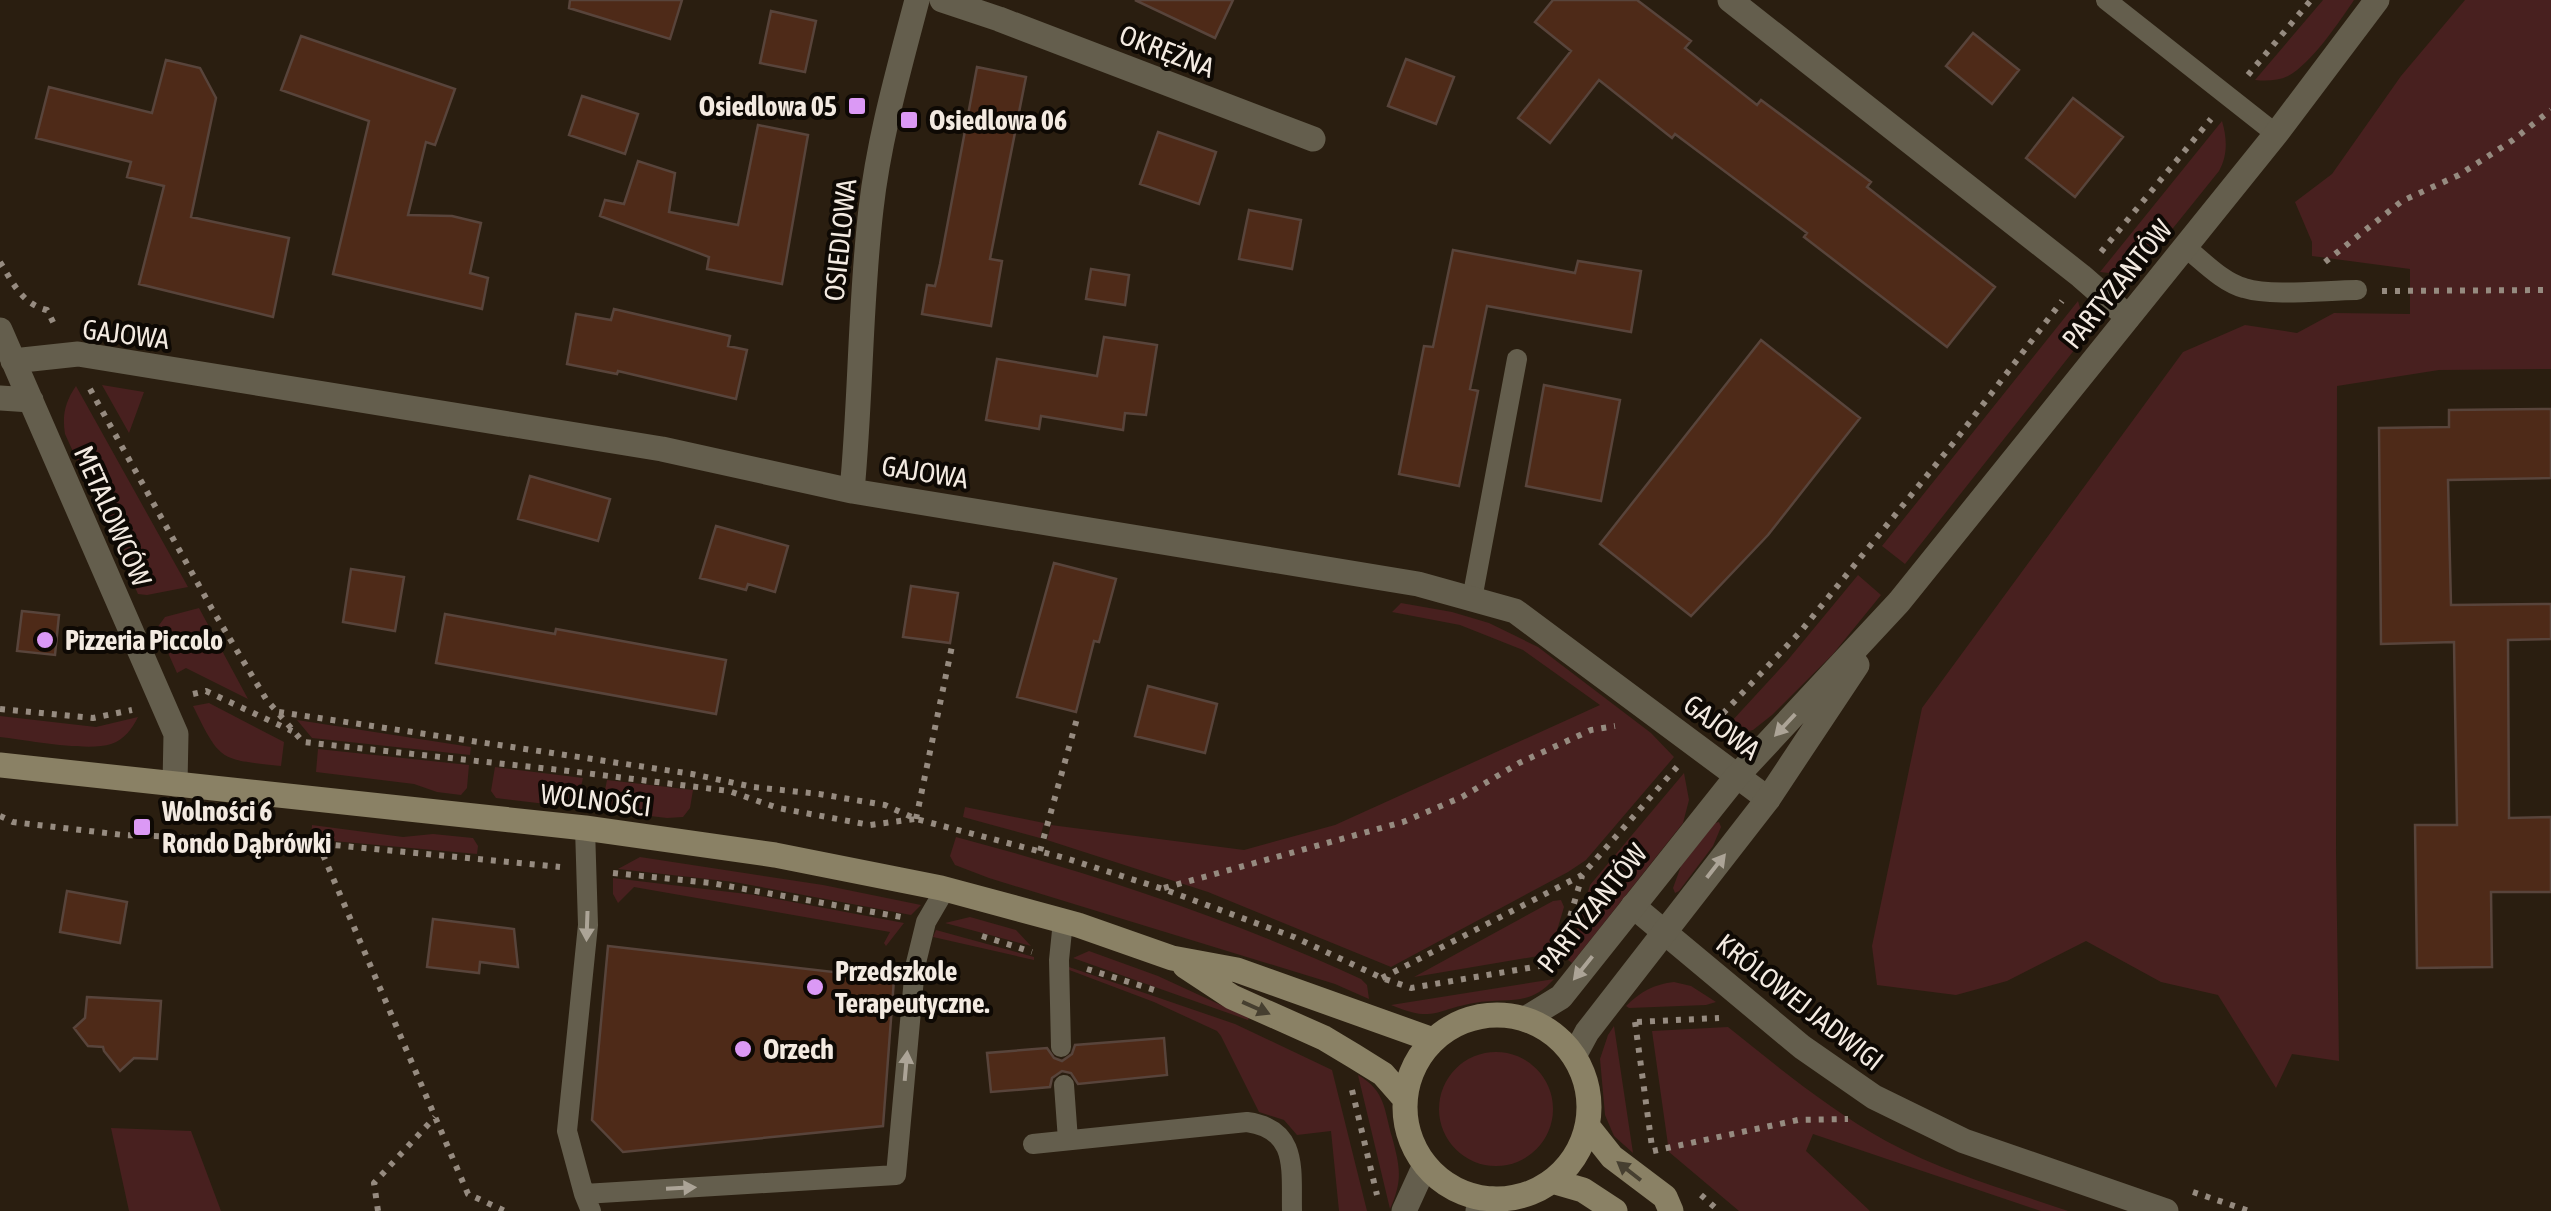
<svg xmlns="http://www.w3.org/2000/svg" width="2551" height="1211" font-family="'Asap Condensed',sans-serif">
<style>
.green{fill:#48201f}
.building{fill:#4e2a18;stroke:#58443b;stroke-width:2.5}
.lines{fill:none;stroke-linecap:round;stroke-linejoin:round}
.path{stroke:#968b80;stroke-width:6;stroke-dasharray:5 8;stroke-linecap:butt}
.service{stroke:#645e4d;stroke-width:20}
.minor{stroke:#645e4d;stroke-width:25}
.tertiary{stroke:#645e4d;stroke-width:25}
.secondary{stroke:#8a8165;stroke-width:25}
.oneway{fill:#aca497}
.oneway2{fill:#463f30}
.poi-dot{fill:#db99f5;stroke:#0e0904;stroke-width:4}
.labels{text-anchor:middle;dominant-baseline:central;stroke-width:8;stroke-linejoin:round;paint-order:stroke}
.street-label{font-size:28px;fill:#f3eae1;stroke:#0e0904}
.poi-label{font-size:28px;font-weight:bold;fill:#f3eae1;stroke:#0e0904;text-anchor:start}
</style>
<rect width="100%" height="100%" fill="#2a1e10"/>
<path class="green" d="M2323,0h31c-14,21 -43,64 -66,76 -10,5 -22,5 -33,4z
M2465,0h86v369l-112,1 -102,16 -1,466 3,209 -47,-7 -16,34 -58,-93 -57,-13 -75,-41 -79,40 -51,14 -79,-10 -5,-39 50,-238 261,-356 62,-27 52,8 37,-20 76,1v-45l-98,-13v-14l-17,-40 37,-28 69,-98z
M2222,121c5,17 6,34 -3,50l-70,87c-16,14 -29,17 -49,14z
M2078,301c5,16 6,27 1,43l-174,220 -23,-18z
M102,385l42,7 -15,41z
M76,386l112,201 -41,8 -9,-1 -73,-160c-3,-19 0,-32 11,-48z
M1858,575l23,20 -48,59 -61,61 -19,15 -21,5 -12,-1 67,-73z
M1401,603l51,9 37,11 49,24 113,86 23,24 -88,103 -18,12 -177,95 -183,-75 -161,-52 4,-15 193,25 91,-25 265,-120 -77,-55 -63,-25 -68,-13z
M199,608l49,91 -62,-31 -9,5 -20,-45 8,-11z
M209,703l75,39 -3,24c-61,-7 -60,-3 -88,-60z
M0,716l96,11 42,-10c-6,12 -14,23 -27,27 -23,8 -84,-4 -111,-7z
M297,720l174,27 -1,8 -158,-17z
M318,749l151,16 -2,23 -6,7 -24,-3 -23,-8 -98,-12z
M495,767l88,11 -5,21 -7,8 -75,-9 -5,-7z
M1684,773l5,27 -6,23 -111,140 -4,-3 22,-75z
M607,780l86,10 -3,18 -7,9 -16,1 -59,-7 -5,-11z
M965,807l79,16 -4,15 -77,-21z
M1719,822l2,5 -8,19 -34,45 -4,2 -2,-5 8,-22 34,-43z
M312,825l91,12 30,-3 40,4 5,8 -1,8 -166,-15z
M956,837c139,37 275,82 405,142l6,6 2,14 -34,-15 -346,-106 -34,-13 -5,-9z
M640,857l183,28 98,20 -10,10 -177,-33 -116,-13z
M613,878l142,17 149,28 -18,23 -2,-3 6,-11 -256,-45 -16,16 -5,-9z
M1561,900l3,7 -14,47 -136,23 139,-76z
M970,917l46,13 15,16 -86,-23z
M936,930l98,27v3l-101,-23z
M1089,951l69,25 91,42 -1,2 -175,-62z
M1066,966l169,58 97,46 35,141h-28l-8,-80 -34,4 -13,-15 -25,-8 -38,-76 -4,-5 -63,-29 -90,-34z
M1554,979c-26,29 -46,18 -80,24 -40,7 -40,20 -83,2z
M1674,982l17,4 25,16 -10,3 -77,3 -3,-2c14,-14 28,-22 48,-24z
M1614,1026l19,127 -19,-17 -9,-21 -5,-56 8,-24z
M1728,1027c51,41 101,82 158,114 57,31 121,49 182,70h-27l-228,-77 -7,17 64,60h-131l-70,-59 -17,-121z
M1439 1109a57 57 0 1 1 114 0a57 57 0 1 1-114 0Z
M1358,1075c28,16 26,35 34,62 8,30 11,43 -2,72z
M111,1128l80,3 30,80h-92z"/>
<path class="building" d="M570,0h112l-12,39 -101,-31z
M1135,0h98l-18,38z
M1553,0h84l54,41 -6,7 72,57 4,-5 110,82 -4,5 128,100 -48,60 -143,-110 3,-4 -132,-99 -3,4 -73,-58 -49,63 -32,-25 53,-67 -36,-29z
M771,11l45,10 -11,51 -45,-9z
M1973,33l46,37 -27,34 -46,-38z
M301,36l154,53 -20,56 -9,-3 -18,73 44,1 29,7 -11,50 18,5 -6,31 -149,-35 36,-153 -88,-31z
M1406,59l48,18 -18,47 -48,-18z
M166,60l34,8 16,30 -25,119 98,21 -16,79 -134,-33 25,-98 -37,-9 4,-15 -95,-24 13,-51 103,26z
M977,67l49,10 -36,182 12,2 -11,65 -69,-12 5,-29 8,1 5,-22z
M582,96l56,18 -13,40 -56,-19z
M2073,98l50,39 -48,60 -49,-39z
M758,125l50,10 -26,149 -75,-15 2,-12 -109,-41 5,-16 19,4 14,-43 37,12 -6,39 69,13z
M1158,132l58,20 -17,52 -59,-20z
M1249,210l52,10 -9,49 -53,-10z
M1453,250l122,23 3,-12 63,10 -10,61 -144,-26 -17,83 8,2 -19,95 -60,-12 25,-128 9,1z
M1091,269l38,6 -4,30 -39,-6z
M614,309l116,27 -2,10 19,4 -11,49 -118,-28 -1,3 -50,-10 9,-50 35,6z
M1104,337l53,8 -11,70 -21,-2 -2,17 -82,-14 -2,13 -53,-9 11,-61 100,17z
M1761,340l99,78 -92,117 -77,81 -91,-72z
M1544,385l76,15 -19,101 -75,-15z
M2551,409v69l-103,2 3,125 100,-1v35l-43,1 1,178 42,-1v75h-60l1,75 -75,1 -2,-143h42l-3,-183 -73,2 -2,-216 70,-1v-17z
M530,476l80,23 -12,42 -80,-22z
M716,526l72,20 -13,46 -27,-8 -2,6 -46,-12z
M1054,563l62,16 -17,63 -5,-1 -18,71 -59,-15z
M351,569l53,8 -9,54 -52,-9z
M911,586l47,7 -8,50 -47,-6z
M22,611l37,4 -4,40 -38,-4z
M445,614l110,20 1,-5 170,31 -10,54 -280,-51z
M1148,686l69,18 -12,49 -70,-17z
M67,891l60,11 -7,41 -60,-11z
M433,919l81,10 4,38 -38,-5 -1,11 -52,-6z
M608,946l286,33 -11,147 -260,26 -31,-32z
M87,997l74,4 -4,58 -23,-1 -14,13 -16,-20 -1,-4 -15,-1 -14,-18 11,-10z
M1164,1038l3,37 -89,9 -7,-11 -9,-2 -10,7 -2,9 -59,5 -4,-39 60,-5 7,10 8,3 10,-7 3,-9z"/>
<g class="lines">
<path class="path" d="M2248,75l63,-75
M2101,252l110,-133
M0,262c13,21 22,42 47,48l8,16
M2325,262l77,-61 57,-26 54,-35 38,-30
M2382,291l169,-1
M90,389l122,220 54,90 37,43 266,29 160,20 49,17 92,17 45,-6
M193,694l13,-3 86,40
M0,709l93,9 39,-8
M279,712l413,62 61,13 66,7 66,11 31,14 149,39 98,31 131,48 88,41 29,10 135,-23
M1714,723l87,-92 154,-190 107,-140
M0,816l13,6 110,13 170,6 267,26
M916,819l36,-173
M318,843l150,351 37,17
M1040,851l38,-136
M613,873l98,10 190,34
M1164,888l239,-66 59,-25 57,-34 72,-33 24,-4
M982,936l50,16
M1563,941l19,-65
M1087,969l74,23
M1382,978l200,-103 95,-108
M1635,1022l17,125
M1637,1022l82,-4
M1352,1090l25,105
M1653,1151l145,-31 50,-1
M2193,1192l56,19
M1701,1195l18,16
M378,1211l-4,-28 61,-66"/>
<path class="service" d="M2106,0l170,134
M2185,247c18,14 37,35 59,41 29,9 82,2 113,2
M1472,599l45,-240
M585,828l3,97 -21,206 17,63 7,17
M1061,1047l-2,-87 4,-39
M1064,1085l4,55
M1033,1144l214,-22c52,7 44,49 45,89
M584,1194l312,-19 19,-208 11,-45 14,-24 1,-10"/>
<path class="minor" d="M942,0l57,19 314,120
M1730,0l351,276 47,41
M0,330l176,404 -1,50
M13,361l65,-7 584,95 190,42 566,93 97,27 253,188
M0,398l31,2
M852,491c9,-94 8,-189 19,-282 8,-71 28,-140 46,-209
M1633,906l169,141 72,50 90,44 202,70
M1404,1211l21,-46
M1478,1211l14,-12"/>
<path class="tertiary" d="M1525,1019l36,-22 176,-221 162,-174 377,-468 101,-134
M1574,1056l13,-24 181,-233 89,-134"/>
<path class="secondary" d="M0,765l585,63 190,27 166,33 137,37 94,33 65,12 196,70
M1185,966l47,31 92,41 30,18 29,18 22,25
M1405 1107a92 92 0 1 1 184 0a92 92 0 1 1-184 0Z
M1589,1128l23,29 53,40 6,14
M1552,1181l31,9 32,21"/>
</g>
<defs><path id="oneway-solid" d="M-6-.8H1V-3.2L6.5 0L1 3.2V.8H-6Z" transform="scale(2.5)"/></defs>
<g class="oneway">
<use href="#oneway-solid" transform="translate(1785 725) rotate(133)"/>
<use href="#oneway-solid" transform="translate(1716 866) rotate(-52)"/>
<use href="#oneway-solid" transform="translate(587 926) rotate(92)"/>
<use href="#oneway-solid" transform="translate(1583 968) rotate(129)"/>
<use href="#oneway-solid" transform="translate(906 1066) rotate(-85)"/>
<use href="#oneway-solid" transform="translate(681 1188) rotate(-3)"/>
</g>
<g class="oneway2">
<use href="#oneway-solid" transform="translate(1256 1008) rotate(24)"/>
<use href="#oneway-solid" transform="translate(1629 1171) rotate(-142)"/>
</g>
<g class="poi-dot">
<rect x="847" y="96" width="20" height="20" rx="5"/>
<rect x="899" y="110" width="20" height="20" rx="5"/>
<circle cx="45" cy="640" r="10"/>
<rect x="132" y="817" width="20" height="20" rx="5"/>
<circle cx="815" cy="987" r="10"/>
<circle cx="743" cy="1049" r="10"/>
</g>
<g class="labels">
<g class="street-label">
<text transform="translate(1167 51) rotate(21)">OKRĘŻNA</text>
<text transform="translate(840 240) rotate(-84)">OSIEDLOWA</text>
<text transform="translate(2117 284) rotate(-51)">PARTYZANTÓW</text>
<text transform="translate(126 334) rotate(7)">GAJOWA</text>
<text transform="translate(925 472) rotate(9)">GAJOWA</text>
<text transform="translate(113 516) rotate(66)">METALOWCÓW</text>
<text transform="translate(1722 727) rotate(37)">GAJOWA</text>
<text transform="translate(596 800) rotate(7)">WOLNOŚCI</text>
<text transform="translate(1592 908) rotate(-51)">PARTYZANTÓW</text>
<text transform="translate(1800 1002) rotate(38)">KRÓLOWEJ JADWIGI</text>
</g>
<g class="poi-label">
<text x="837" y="106" text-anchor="end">Osiedlowa 05</text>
<text x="929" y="120">Osiedlowa 06</text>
<text x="65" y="640">Pizzeria Piccolo</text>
<text x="162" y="811">Wolności 6<tspan x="162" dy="32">Rondo Dąbrówki</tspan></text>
<text x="835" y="971">Przedszkole<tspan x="835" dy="32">Terapeutyczne.</tspan></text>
<text x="763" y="1049">Orzech</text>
</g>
</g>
</svg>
